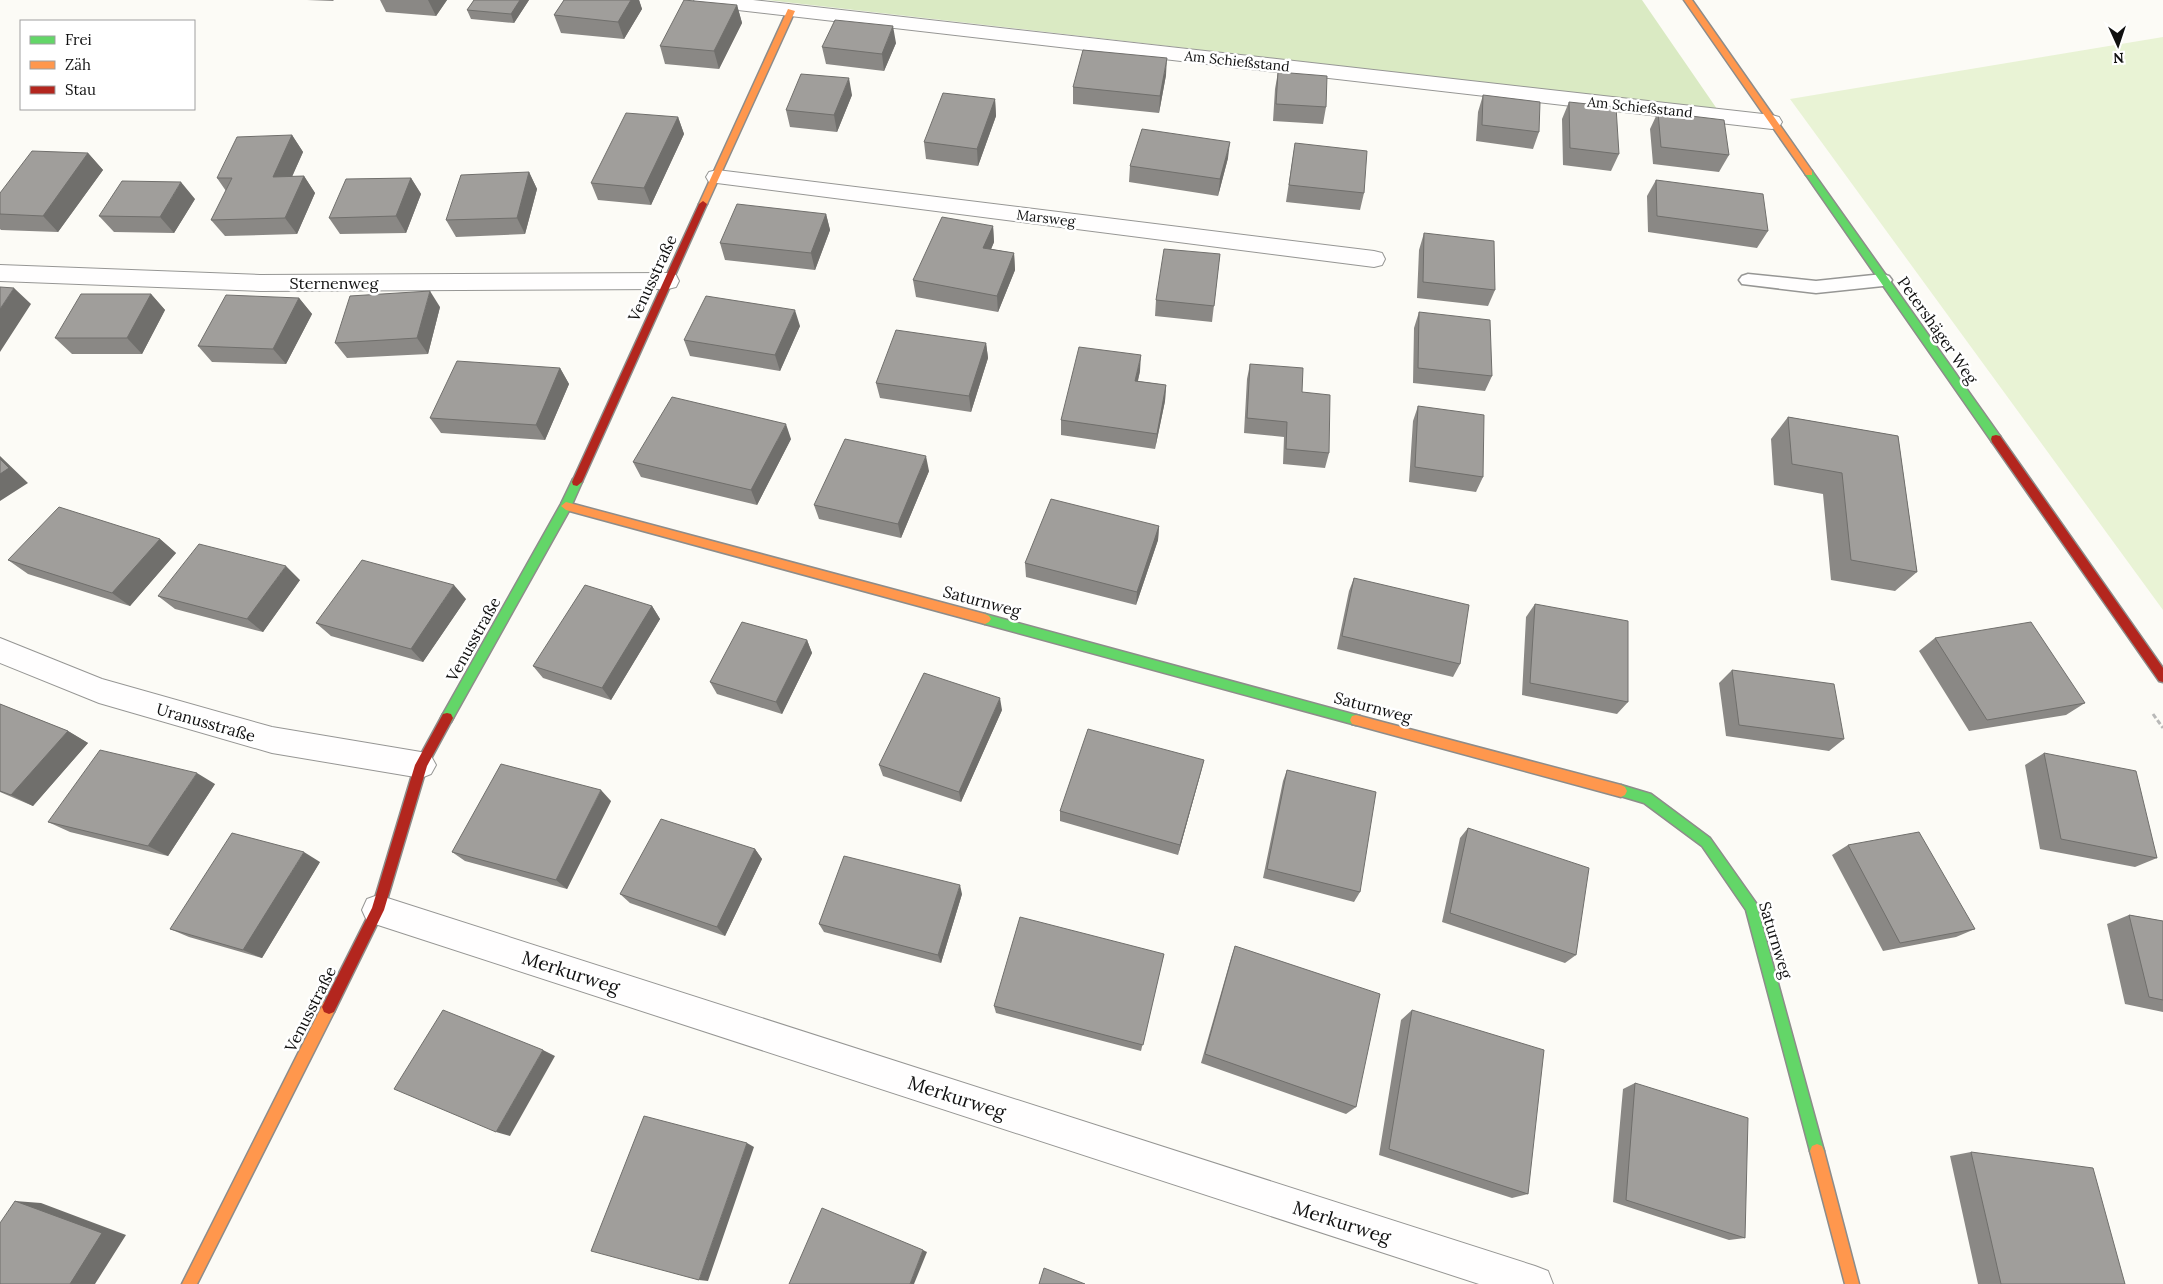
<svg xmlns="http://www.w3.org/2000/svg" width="2163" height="1284" font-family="Lora,serif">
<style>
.green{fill:#e9f3d5}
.forest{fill:#daeac3}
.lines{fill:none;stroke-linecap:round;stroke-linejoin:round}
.lane-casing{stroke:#969694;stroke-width:3}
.street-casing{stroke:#969694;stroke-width:2}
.fast-casing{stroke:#8d8c8a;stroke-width:3}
.slow-casing{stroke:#8d8c8a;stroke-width:3}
.jam-casing{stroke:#8d8c8a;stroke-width:3}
.path{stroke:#b9b9b8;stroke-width:3;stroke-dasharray:5 2.5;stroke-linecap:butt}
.lane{fill:#fffefe;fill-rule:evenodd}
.street{fill:#fffefe;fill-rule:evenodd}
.fast{fill:#63d668;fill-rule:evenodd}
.slow{fill:#ff974d;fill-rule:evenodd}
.jam{fill:#b3261e;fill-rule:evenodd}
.wall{fill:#8a8885}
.shaded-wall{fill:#706f6c}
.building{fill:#a09e9b;stroke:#706f6c}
.labels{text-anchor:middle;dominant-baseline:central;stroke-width:5;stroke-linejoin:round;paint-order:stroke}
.far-street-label{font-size:14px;fill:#101010;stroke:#fff}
.street-label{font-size:16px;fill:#101010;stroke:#fff}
.near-street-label{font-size:19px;fill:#101010;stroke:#fff}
</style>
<rect width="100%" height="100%" fill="#fcfbf6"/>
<path class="green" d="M2163,37v573l-373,-511z"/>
<path class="forest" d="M767,0h875l75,109z"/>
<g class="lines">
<g class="lane-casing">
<path id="lane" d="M1748,274l68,7 67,-7 6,2 3,4 -3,4 -6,2 -67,7 -74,-9 -3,-4 3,-4z"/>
</g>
<g class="street-casing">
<path id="street" d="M694,0h59l1019,115 7,2 3,5 -3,5 -7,2 -1069,-123 -7,-2z
M717,170l657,81 8,2 3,6 -3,6 -8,2 -665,-85 -3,-5 3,-5z
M0,265l260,10 408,-2 8,2 3,6 -3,6 -8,2 -408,2 -260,-10z
M0,638l102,41 170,48 149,25 10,4 5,9 -5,9 -10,4 -149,-25 -173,-50 -99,-40z
M378,895l1157,371 13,5 5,13h-74l-1101,-359 -11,-4 -5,-11 5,-11z"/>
</g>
<g class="fast-casing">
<path id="fast" d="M1809,170l3,1 188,265 1,3 -1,3h-8l-186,-267 -1,-2z
M577,478l5,4 -12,27 -119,213 -4,1 -4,-1 -2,-4 2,-4 118,-210 12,-25z
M985,614l371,101 4,1 2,4 -2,4 -4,1 -371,-101 -4,-2 -2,-3 2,-3z
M1621,785l30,9 59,44 46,65 68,248 -2,5 -5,2 -5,-2 -2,-5 -64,-241 -44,-64 -58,-43 -27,-8 -2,-4 2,-4z"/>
</g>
<g class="slow-casing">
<path id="slow" d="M1684,0h8l120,171v4h-6z
M788,9l7,2 -88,193 -4,3 -3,-1 -1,-2z
M566,502l419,112 4,2 2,3 -2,3 -4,2 -419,-114 -5,-4z
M1356,715l265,70 4,2 2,4 -2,4 -4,2 -265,-72 -4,-1 -2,-4 2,-4z
M329,1000l5,2 2,5 -2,5 -137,272h-15l142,-282z
M1817,1144l5,2 2,5 35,133h-14l-35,-133 2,-5z"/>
</g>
<g class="jam-casing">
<path id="jam" d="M703,201l4,3 -125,278 -5,4 -4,-1 -1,-3 127,-278z
M1996,435l4,1 163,232v14l-4,-1 -167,-239 -1,-3 1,-3z
M447,713l4,1 2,4 -26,48 -43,144 -50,102 -5,2 -5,-2 -2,-5 50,-99 43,-143 28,-51z"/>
</g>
<path class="path" d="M2153,714l10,14"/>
<use href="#lane" class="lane"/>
<use href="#street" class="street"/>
<use href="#fast" class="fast"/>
<use href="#slow" class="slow"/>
<use href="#jam" class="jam"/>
</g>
<path class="wall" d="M307,0h27l-1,1z
M380,0h67l-11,16 -50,-4z
M474,0h55l-15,23 -43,-4 -4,-9z
M564,0h75l3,9 -18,30 -63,-6 -7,-18z
M737,5l5,18 -23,46 -54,-5 -5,-18z
M896,43l-12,28 -58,-7 -4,-17z
M1278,72l48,35 -3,17 -50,-3 2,-32z
M1166,75l-7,38 -86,-9v-17z
M852,95l-15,37 -47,-5 -4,-17z
M1483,95l56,37 -6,17 -57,-8 2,-29z
M995,99l1,17 -18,50 -52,-7 -2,-17z
M1569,102l50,52 -8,17 -48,-6 -1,-46z
M1658,112l71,43 -10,17 -66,-8 -3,-35z
M678,117l6,17 -33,71 -53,-5 -7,-17z
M292,135l11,17 -11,25 12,-1 11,17 -18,41 -72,2 -14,-16 15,-29 -9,-13z
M1295,143l69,50 -4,17 -74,-8z
M88,153l15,17 -45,62 -57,-2 -1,-1v-36z
M1228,158l-10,38 -89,-14 1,-16z
M529,172l8,17 -12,45 -69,3 -10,-17z
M411,178l10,16 -15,39 -66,1 -11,-16z
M1656,180l112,51 -11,17 -109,-16 -1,-36z
M195,199l-21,34 -60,-1 -15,-16z
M826,214l4,16 -15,40 -90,-10 -5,-17z
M993,226l1,16 -3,7 23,4 1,17 -17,42 -82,-15 -3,-17z
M1424,233l71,57 -7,16 -71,-8 2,-48z
M1220,254l-8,68 -57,-6 1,-16z
M151,294l14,16 -23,44h-70l-17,-16z
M299,298l13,16 -26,50 -74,-2 -14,-16z
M440,307l-12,47 -81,4 -12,-15z
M1419,312l73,64 -7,15 -72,-8 1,-55z
M800,326l-20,45 -90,-15 -6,-16z
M986,343l2,15 -17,54 -91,-14 -4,-15z
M1250,364l79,89 -4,15 -42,-4 1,-27 -40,-4 3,-54z
M560,368l9,16 -24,56 -104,-7 -11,-15z
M1140,371l-2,10 28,4 -1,16 -10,48 -94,-14v-15z
M1418,406l65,71 -7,15 -67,-10 4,-61z
M1788,417l110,19 19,136 -22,19 -64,-11 -8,-86 -49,-9 -3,-46z
M791,439l-34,66 -116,-28 -8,-15z
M929,471l-28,67 -82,-19 -5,-14z
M1159,526l-1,14 -22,65 -110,-28 -1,-14z
M160,539l16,14 -46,53 -102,-32 -20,-14z
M1354,578l106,86 -7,13 -116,-28 12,-58z
M300,580l-37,52 -88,-23 -17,-13z
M466,599l-43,63 -92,-26 -15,-13z
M1535,604l93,98 -11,12 -95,-19 4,-78z
M652,606l8,13 -49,81 -68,-22 -10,-12z
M1935,638l150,65 -19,12 -97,16 -50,-80z
M807,640l5,13 -30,61 -65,-20 -7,-12z
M1732,670l112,69 -15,12 -103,-15 -7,-53z
M0,704l68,27 20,12 -55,63 -33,-14z
M1002,710l-41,92 -78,-26 -4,-11z
M2044,753l113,105 -22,9 -95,-18 -15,-84z
M1204,760l-26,95 -118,-34v-10z
M1287,770l73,122 -6,10 -91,-24 20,-97z
M215,784l-47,72 -98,-24 -22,-10z
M611,801l-44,88 -102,-28 -13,-9z
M1468,828l108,127 -11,8 -123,-41 18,-84z
M1848,845l127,84 -19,8 -73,14 -51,-96z
M755,849l7,10 -37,77 -95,-33 -10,-9z
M320,862l-58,96 -73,-21 -19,-8z
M962,894l-21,69 -117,-31 -5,-8z
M2129,915l34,6v91l-38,-8 -18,-80z
M1235,946l121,161 -10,7 -145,-51 30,-105z
M1164,954l-23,97 -145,-38 -2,-7z
M1412,1010l116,184 -16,4 -133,-43 22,-135z
M1635,1083l110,155 -16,2 -116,-38 10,-113z
M1971,1152l154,132h-147l-28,-128z"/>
<path class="shaded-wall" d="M428,0h19l-11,16z
M520,0h9l-15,23 -3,-9z
M631,0h8l3,9 -18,30 -6,-17z
M737,5l5,18 -23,46 -5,-18z
M893,26l3,17 -12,28 -2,-17z
M1167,58l-1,17 -7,38 1,-17z
M849,78l3,17 -15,37 -3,-17z
M995,99l1,17 -18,50 -1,-17z
M678,117l6,17 -33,71 -7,-17z
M292,135l11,17 -19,42 -11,-17z
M1230,142l-2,16 -10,38 2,-17z
M88,153l15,17 -45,62 -15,-16z
M529,172l8,17 -12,45 -8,-16z
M304,176l11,17 -18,41 -12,-16z
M411,178l10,16 -15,39 -10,-17z
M181,182l14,17 -21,34 -14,-16z
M826,214l4,16 -15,40 -4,-17z
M993,226l1,16 -9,22 -2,-16z
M1014,253l1,17 -17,42 -1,-16z
M14,288l17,16 -31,48v-43z
M430,291l10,16 -12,47 -11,-16z
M151,294l14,16 -23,44 -15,-16z
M299,298l13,16 -26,50 -13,-15z
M795,310l5,16 -20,45 -5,-16z
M986,343l2,15 -17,54 -2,-16z
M1141,355l-1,16 -6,25 1,-15z
M560,368l9,16 -24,56 -9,-15z
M1166,385l-1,16 -10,48 2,-15z
M786,424l5,15 -34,66 -6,-15z
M0,456l28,27 -28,18z
M926,456l3,15 -28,67 -3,-14z
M1159,526l-1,14 -22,65 1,-13z
M160,539l16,14 -46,53 -18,-13z
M286,566l14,14 -37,52 -16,-13z
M454,585l12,14 -43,63 -12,-13z
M652,606l8,13 -49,81 -9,-12z
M807,640l5,13 -30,61 -6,-12z
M1000,698l2,12 -41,92 -2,-10z
M68,731l20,12 -55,63 -22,-11z
M1204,760l-3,12 -23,83 2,-10z
M197,773l18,11 -47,72 -20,-10z
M601,790l10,11 -44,88 -11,-9z
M755,849l7,10 -37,77 -8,-9z
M304,852l16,10 -58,96 -19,-8z
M960,885l2,9 -21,69 -3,-8z
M543,1050l12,6 -45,80 -14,-4z
M747,1143l7,4 -46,134 -9,-1z
M15,1201l26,2 85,32 -31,49h-25z
M923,1250l4,2 -13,32h-4z"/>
<path class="building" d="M474,0h46l-9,14 -44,-4z
M564,0h67l-13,22 -64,-7z
M684,0l53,5 -23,46 -54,-5z
M835,20l58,6 -11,28 -60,-7z
M1083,50l84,8 -7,38 -87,-9z
M1278,72l49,4 -1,31 -50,-3z
M801,74l48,4 -15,37 -48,-5z
M943,93l52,6 -18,50 -53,-7z
M1483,95l57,7 -1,30 -57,-7z
M1569,102l47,5 3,47 -49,-6z
M1658,112l66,8 5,35 -68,-8z
M626,113l52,4 -34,71 -53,-5z
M1142,129l88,13 -10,37 -90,-13z
M292,135l-19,42 31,-1 -19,42 -74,2 21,-42h-15l20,-41z
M1295,143l72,8 -3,42 -75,-8z
M32,151l56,2 -45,63 -43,-2v-21z
M529,172l-12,46 -71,2 15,-45z
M411,178l-15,38 -67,2 17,-39z
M1656,180l107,14 5,37 -111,-15z
M122,181l59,1 -21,35 -61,-1z
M737,204l89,10 -15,39 -91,-10z
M942,217l51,9 -10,22 31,5 -17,43 -84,-16z
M1424,233l70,8 1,49 -72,-8z
M1164,249l56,5 -6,52 -58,-6z
M0,287l14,1 -14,21z
M430,291l-13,47 -82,5 15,-47z
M81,294h70l-24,44h-72z
M226,295l73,3 -26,51 -75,-3z
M706,296l89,14 -20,45 -91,-15z
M1419,312l71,8 2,56 -74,-8z
M896,330l90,13 -17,53 -93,-13z
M1079,347l62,8 -6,26 31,4 -9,49 -96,-14z
M457,361l103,7 -24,57 -106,-7z
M1250,364l53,4 -1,24 28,3 -1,58 -43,-4 1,-27 -40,-4z
M672,397l114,27 -35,66 -118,-28z
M1418,406l66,9 -1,62 -68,-10z
M1788,417l110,19 19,136 -66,-12 -9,-87 -50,-9z
M845,439l81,17 -28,68 -84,-19z
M0,459l9,9 -9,6z
M1051,499l108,27 -22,66 -112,-29z
M59,507l101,32 -48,54 -104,-33z
M199,544l87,22 -39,53 -89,-23z
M362,560l92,25 -43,64 -95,-26z
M1354,578l115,27 -9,59 -118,-28z
M585,585l67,21 -50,82 -69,-22z
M1535,604l93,17v81l-98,-19z
M742,622l65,18 -31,62 -66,-20z
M2031,622l54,81 -98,17 -52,-82z
M1732,670l102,14 10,55 -105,-14z
M924,673l76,25 -41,94 -80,-27z
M0,704l68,27 -57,64 -11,-4z
M1088,729l116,31 -24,85 -120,-34z
M100,750l97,23 -49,73 -100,-24z
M2044,753l92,18 21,87 -96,-19z
M501,764l100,26 -45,90 -104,-28z
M1287,770l89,22 -16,100 -93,-23z
M661,819l94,30 -38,78 -97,-33z
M1468,828l121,40 -13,87 -126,-42z
M1919,832l56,97 -75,14 -52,-98z
M232,833l72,19 -61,98 -73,-21z
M844,856l116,29 -22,70 -119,-31z
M2129,915l34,6v79l-14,-3z
M1020,917l144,37 -21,91 -149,-39z
M1235,946l145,48 -24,113 -151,-53z
M443,1010l100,40 -47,82 -102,-43z
M1412,1010l132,40 -16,144 -139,-45z
M1635,1083l113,35 -3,120 -119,-38z
M644,1116l103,27 -48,137 -108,-29z
M1971,1152l122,16 32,116h-124z
M15,1201l87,32 -32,51h-70v-61z
M822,1208l101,42 -13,34h-121z
M1044,1268l41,16h-46z"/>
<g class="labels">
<g class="far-street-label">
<text transform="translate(1237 61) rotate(6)">Am Schießstand</text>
<text transform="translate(1640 107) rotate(6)">Am Schießstand</text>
<text transform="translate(1046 218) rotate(7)">Marsweg</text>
</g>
<g class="street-label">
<text transform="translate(652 278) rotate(-65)">Venusstraße</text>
<text x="334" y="283">Sternenweg</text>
<text transform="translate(1938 330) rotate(55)">Petershäger Weg</text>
<text transform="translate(982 601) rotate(15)">Saturnweg</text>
<text transform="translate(473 639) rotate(-61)">Venusstraße</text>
<text transform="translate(1373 707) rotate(15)">Saturnweg</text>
<text transform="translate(206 722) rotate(16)">Uranusstraße</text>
<text transform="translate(1776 940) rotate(73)">Saturnweg</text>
<text transform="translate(310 1009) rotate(-63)">Venusstraße</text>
</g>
<g class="near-street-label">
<text transform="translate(571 972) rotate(18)">Merkurweg</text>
<text transform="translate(957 1097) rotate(18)">Merkurweg</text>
<text transform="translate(1342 1222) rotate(18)">Merkurweg</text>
</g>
</g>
<rect x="20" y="20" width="175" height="90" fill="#ffffff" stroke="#9f9f9f"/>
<rect x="30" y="36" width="25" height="8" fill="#63d668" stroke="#9f9f9f"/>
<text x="65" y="45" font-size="15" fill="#101010">Frei</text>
<rect x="30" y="61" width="25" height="8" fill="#ff974d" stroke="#9f9f9f"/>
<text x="65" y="70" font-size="15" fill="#101010">Zäh</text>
<rect x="30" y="86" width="25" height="8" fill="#b3261e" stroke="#9f9f9f"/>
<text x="65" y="95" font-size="15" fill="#101010">Stau</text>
<g transform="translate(2118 45) rotate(177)" stroke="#ffffff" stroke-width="4" paint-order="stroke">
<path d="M0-4L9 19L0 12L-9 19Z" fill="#101010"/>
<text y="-8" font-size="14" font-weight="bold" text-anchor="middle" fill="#101010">N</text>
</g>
</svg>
